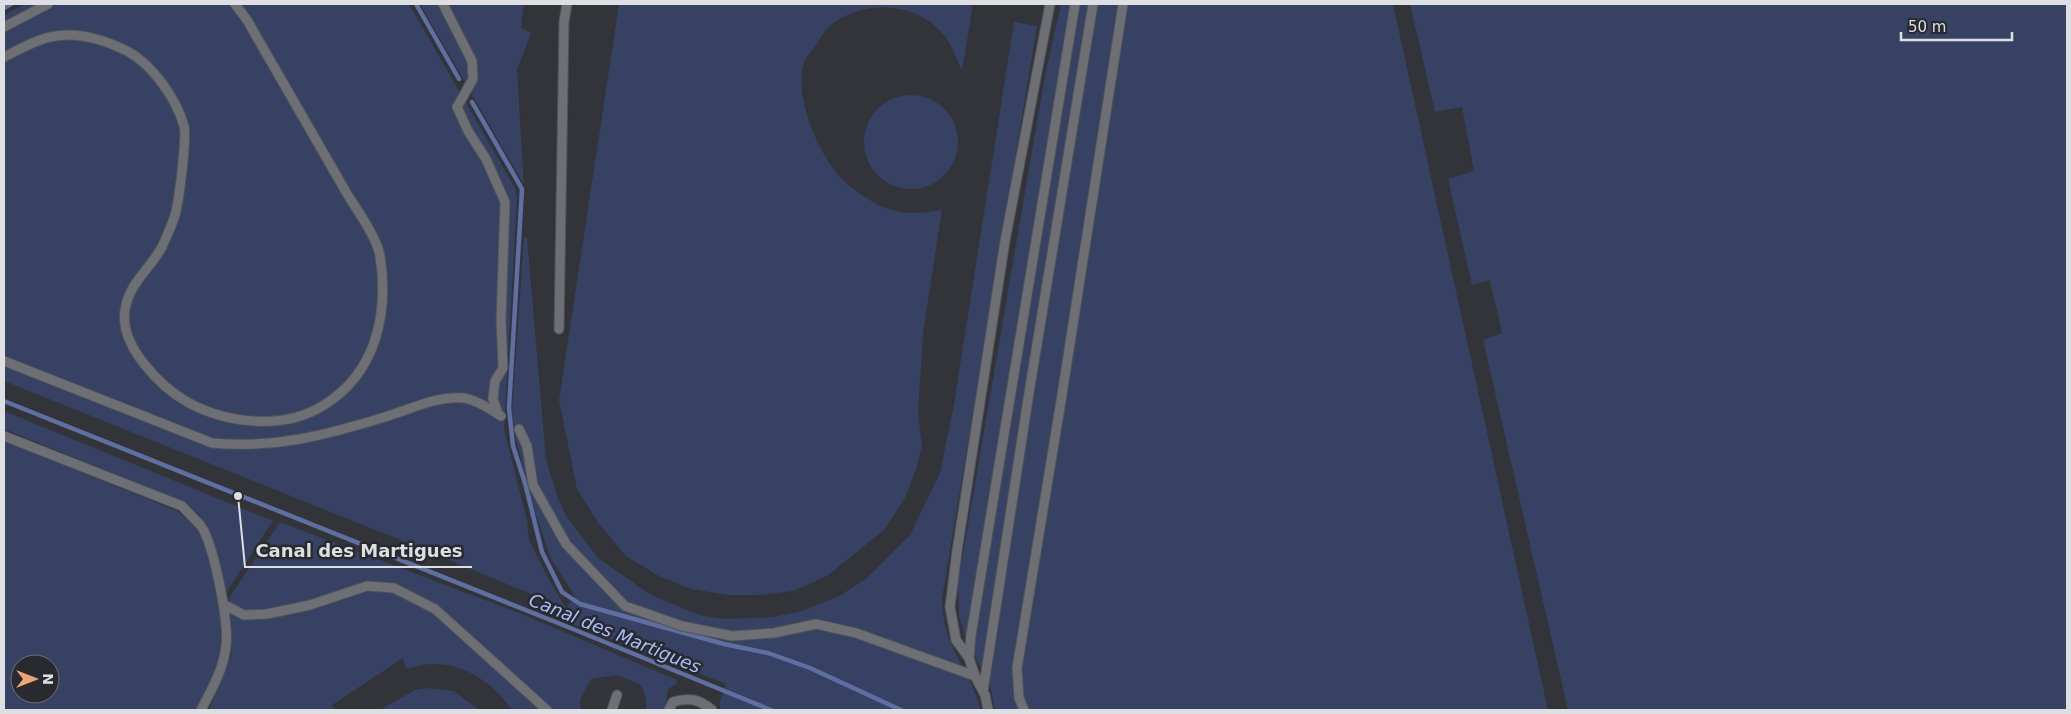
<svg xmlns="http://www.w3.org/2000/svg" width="2071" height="714" font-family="'DejaVu Sans',sans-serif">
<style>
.green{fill:#364163;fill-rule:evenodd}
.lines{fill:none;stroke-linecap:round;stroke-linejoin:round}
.stream{stroke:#5f6fa2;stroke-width:4.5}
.service-casing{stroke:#515356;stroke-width:11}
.service{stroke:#6d6f74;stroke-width:9}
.labels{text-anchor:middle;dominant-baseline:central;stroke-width:5;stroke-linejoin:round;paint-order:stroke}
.water-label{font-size:18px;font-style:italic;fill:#a9befb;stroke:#282a2f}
.leader{fill:none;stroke:#dedfe2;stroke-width:2}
.callout-dot{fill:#dedfe2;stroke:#282a2f;stroke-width:2}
.callout-label{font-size:18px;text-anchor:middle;font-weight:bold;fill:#dedfe2;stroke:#282a2f;stroke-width:5;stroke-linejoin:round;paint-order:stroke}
</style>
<rect width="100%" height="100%" fill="#323439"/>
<path class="green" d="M25,4h384l106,184 2,10 -13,231 23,91 2,20 20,40 17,28 9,-12 -24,-37 -16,-47 -20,-76 -3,-25 12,-174 3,1 19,221 12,40 9,18 31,41 53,37 48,20 26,4 48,-2 29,-6 37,-15 27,-17 44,-44 30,-62 14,-69 60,-382 23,4 -95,573c0,47 27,68 39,111h-261v-9l6,-17 -169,-66 8,-10 -172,-71 -389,-156v-366z
M420,4h104l-3,24 10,5 -14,37 7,115z
M619,4h354l-11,67c-7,-16 -13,-34 -27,-45 -28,-25 -77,-24 -105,0 -6,5 -10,13 -14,19 -3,5 -10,12 -12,18 -11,32 14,89 35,113 11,12 31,26 47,32 18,7 37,5 56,2l-19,123 -5,81 4,31 -5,22 -12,31 -21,32 -57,46 -34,15 -34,4h-31l-37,-6 -34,-14 -31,-19 -27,-32 -22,-35 -18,-89z
M1061,4h332l155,706h-553l-5,-25 -24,-46 -7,-23 -1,-33 87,-508z
M1410,4h657v706h-499l-85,-370 19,-7 -12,-53 -18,5 -24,-106 26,-8 -12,-64 -27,5z
M864 142a47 47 0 1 1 94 0a47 47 0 1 1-94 0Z
M4,411l269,110 -47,72 -19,-68 -7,-9 -14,-13 -182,-74z
M4,441l173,70c9,8 18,15 24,25 11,17 24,88 21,109 -2,23 -14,45 -24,65h-194zM20,664h30v30h-30z
M280,522l239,91 158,67 -1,4 -8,5 -3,21h-19v-12l-5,-13 -24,-10 -26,4 -11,21 1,10h-69c-17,-25 -47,-47 -79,-46 -9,0 -19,3 -27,5l-3,-11 -71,47 3,5h-126l22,-55 1,-24 -3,-33z
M428,688l26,3 25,19h-99l35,-20z"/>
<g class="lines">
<path class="stream" d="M416,4l43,75
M4,8l7,-4
M472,102l50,87 -13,219 4,38 12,37 17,69 20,40 18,12 144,40 44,9 42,15 91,42
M4,401l564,226 203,83"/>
<g class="service-casing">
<path id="service" d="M443,4l29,57 1,18 -16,28 11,24 18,28 19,43 -4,119 2,47 -8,13 -2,18 5,15
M4,27l44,-23
M4,57c14,-7 31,-17 46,-20 26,-6 55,3 77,14 25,13 49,47 57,75 3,10 -5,76 -9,89 -3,11 -9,22 -13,32 -12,22 -33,36 -37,63 -6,35 35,77 64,93 40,21 96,27 135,2 52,-32 65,-91 56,-149 -3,-19 -24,-47 -34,-64 -33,-58 -66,-115 -99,-172l-12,-16
M559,329l5,-307 3,-18
M4,361l208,82c63,6 114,-8 173,-26 26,-8 51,-21 78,-19 11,1 29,12 38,18
M519,429l8,17 6,39 33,59 59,62 57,20 50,10 42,-3 42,-9 40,9 119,43
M4,436l178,70c6,7 13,13 19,20 13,19 28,96 25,120 -2,22 -15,45 -25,64
M223,604l21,11 23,-1 43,-9 57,-19 27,2 41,21 112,101
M969,658l-13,-18 -6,-33 7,-56 48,-310 45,-237
M983,691l46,-298 64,-389
M612,710l5,-15
M669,710l4,-8c16,-5 26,-3 39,8
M988,710l-3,-15 -10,-19 -6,-18 2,-23 104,-631
M1024,710l-5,-12 -2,-30 44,-267 62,-397"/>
</g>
<use href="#service" class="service"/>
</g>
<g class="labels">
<g class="water-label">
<text transform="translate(615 633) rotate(22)">Canal des Martigues</text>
</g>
</g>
<path class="leader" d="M238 496L245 567H472"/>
<circle class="callout-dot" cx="238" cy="496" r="5"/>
<g class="callout-label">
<text x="359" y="557">Canal des Martigues</text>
</g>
<rect width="2071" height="714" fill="none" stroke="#dedfe2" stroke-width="10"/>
<g transform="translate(35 679) rotate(90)"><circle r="24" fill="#282a2f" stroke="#717277"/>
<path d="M0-4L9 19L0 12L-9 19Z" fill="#efa378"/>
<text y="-8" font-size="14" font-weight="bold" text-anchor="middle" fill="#dedfe2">N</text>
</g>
<path d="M1901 32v8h111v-8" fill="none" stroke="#dedfe2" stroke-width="2.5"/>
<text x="1908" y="32" font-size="15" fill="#dedfe2" stroke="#282a2f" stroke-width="4" paint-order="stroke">50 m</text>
</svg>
